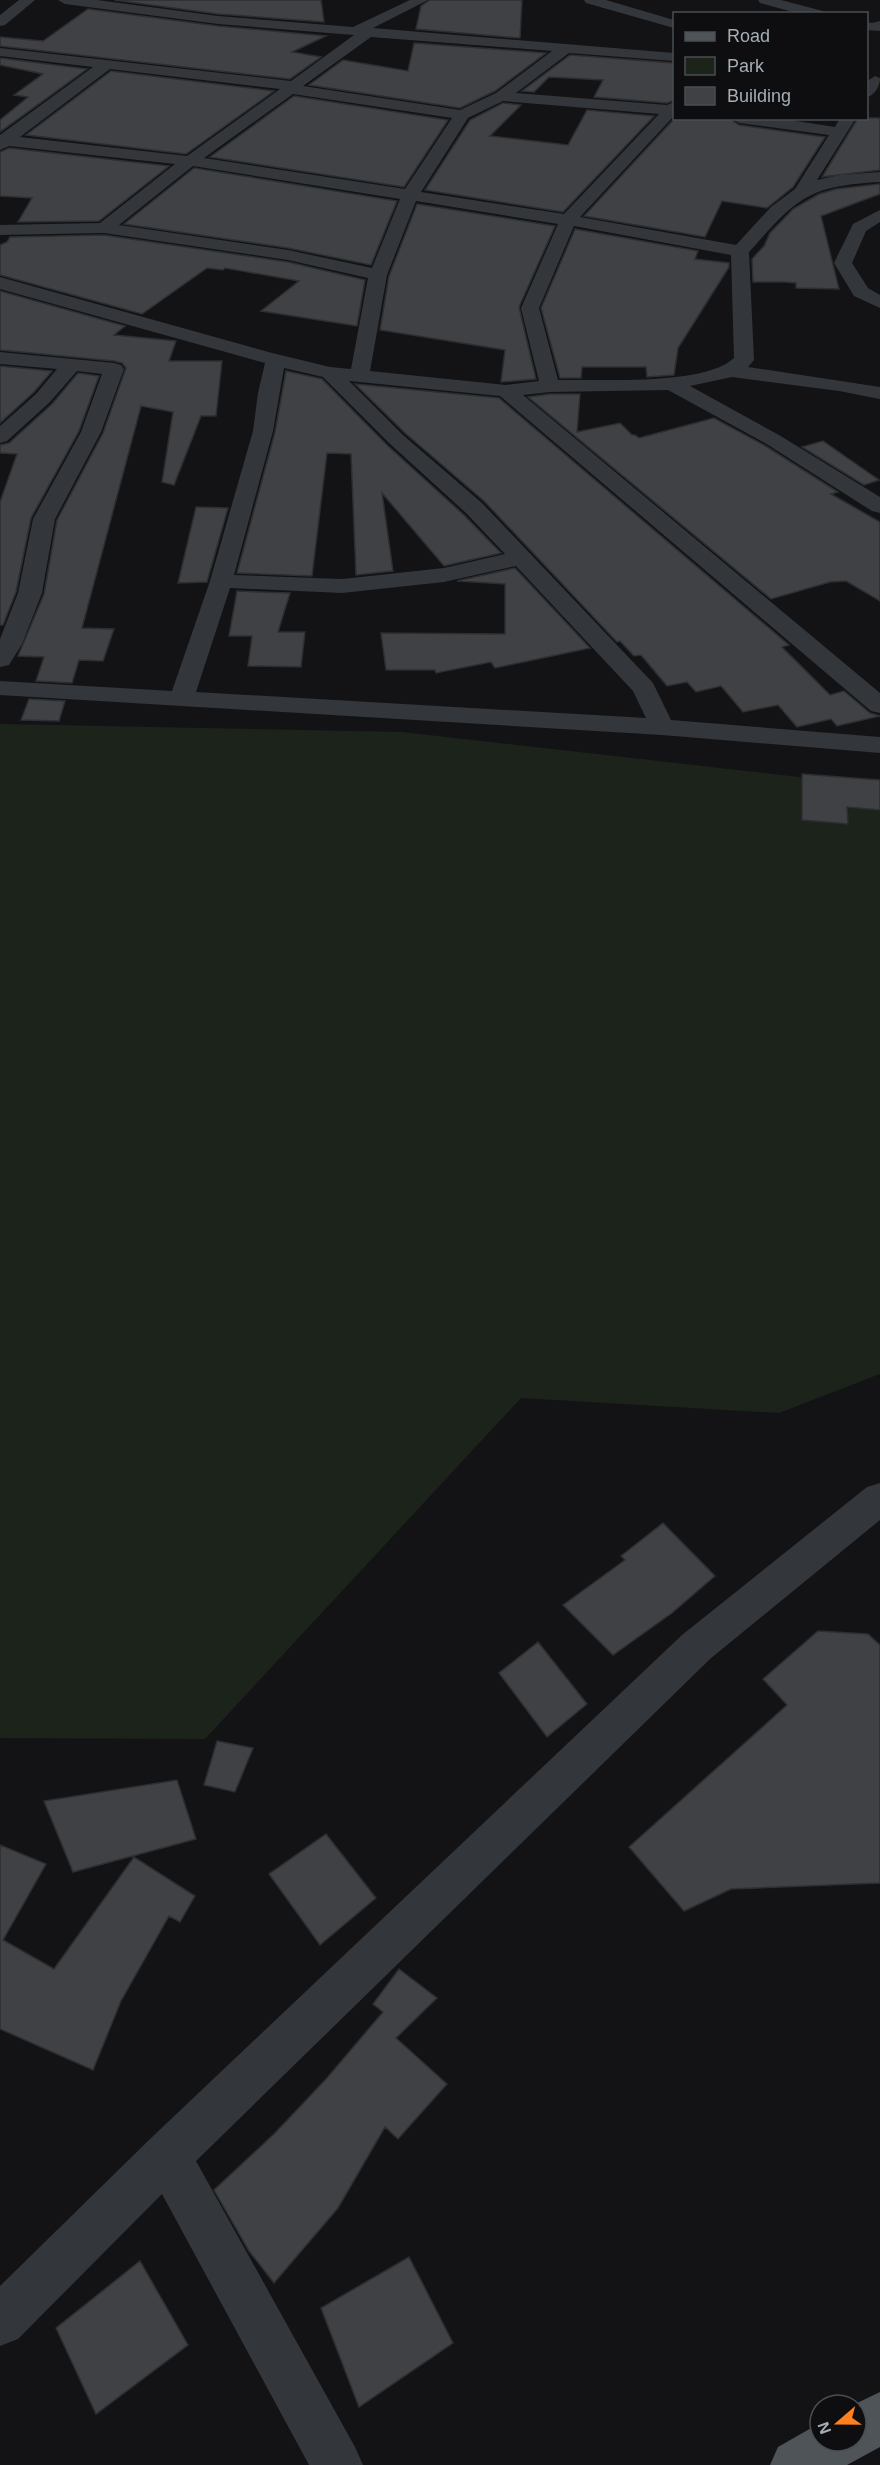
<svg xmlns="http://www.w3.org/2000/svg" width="880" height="2465" font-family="Arial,sans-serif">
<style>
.green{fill:#1b231b}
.building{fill:#3f4145;stroke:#2d2e31;stroke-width:1.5}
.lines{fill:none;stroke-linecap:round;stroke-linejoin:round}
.minor{fill:#33363a;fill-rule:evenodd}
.major{fill:#4f5459;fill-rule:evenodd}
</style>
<rect width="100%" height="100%" fill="#131315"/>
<path class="green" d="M0,724l402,8 478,54v588l-101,39 -258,-15 -316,341 -205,-1z"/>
<path class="building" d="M114,0h207l3,22 -106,-8z
M430,0h92l-2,38 -104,-9 5,-23z
M88,9l130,17 108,10 -34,16 29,5 -31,22 -290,-33v-9l43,4z
M414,43l132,10 -51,38 -35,17 -151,-23 34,-25 65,11z
M570,55l104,8 1,37 -8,3 -73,-6 9,-17 -54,-3 -15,15 -12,-1z
M0,58l87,11 -87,63v-12l28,-23 -14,-2 29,-21 -43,-9z
M111,71l163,20 -88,63 -160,-19z
M294,96l154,24 -44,67 -194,-30z
M503,103l18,2 -31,31 78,9 19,-35 67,6 -91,96 -138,-22 45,-70z
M675,118h54l10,7 86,12 -32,50 -26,21 -45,-7 -17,36 -121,-21z
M858,118h22v52l-58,7z
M9,148l160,18 -70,55 -81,1 14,-24 -32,-2v-44z
M194,168l203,33 -26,64 -83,-17 -164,-24z
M880,184v10l-59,22 18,73 -43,-1v-5l-11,-1h-32l-1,-23 12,-13 6,-13 23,-24 26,-15 17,-5z
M417,204l138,22 -36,81 17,72 -35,3 4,-32 -125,-20 9,-54z
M575,229l123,22 -3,8 34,4v4l-51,81 -4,27 -27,2 -1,-10h-64l-1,11h-21l-19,-70z
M104,235l184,27 77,18 -8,46 -96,-15 38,-30 -74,-13 -2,2 -16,-2 -65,46 -142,-39v-30l7,-3 3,-5z
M0,291l125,35 -11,9 62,6 -7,20h53l-6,55h-15l-27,69 -12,-3 11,-70 -32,-6 -59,222 32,1 -11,32 -24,-1 -7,23 -36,-2 8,-24 -26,-1 26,-62 13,-74 46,-87 23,-65 -4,-5 -8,-2 -114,-11z
M0,366l52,5 -18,21 -34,31z
M286,371l36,8 65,66 77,70 37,38 -57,13 -62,-73 11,78 -37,4 -5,-121 -24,-1 -15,123 -75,-3 38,-141z
M78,373l21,3 -20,55 -48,87 -15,74 -13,33h-3v-123l17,-48 -17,-1v-8l9,-2 43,-39z
M355,384l144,14 290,247 -7,2 48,48 14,-4 26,22 10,3 -43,10 -6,-7 -34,8 -19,-22 -35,7 -22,-26 -25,6 -9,-10 -20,4 -26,-31 -7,1 -14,-15 -3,1 -133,-141 -79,-68z
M550,394h30l-3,38 43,-9 12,12h3l4,3 75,-20 50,27 74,47 -7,2 49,28v79l-34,-20 -16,1 -59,17 -243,-202z
M823,441l56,39 -15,5 -62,-38z
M196,507l32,1 -21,74 -29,1z
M515,568l75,80 -95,20 -4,-6 -55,11 -1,-3h-49l-5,-37 124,1v-50l-48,-3z
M237,591l53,2 -12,39h27l-4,35 -53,-1 4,-30h-23z
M29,699l36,2 -6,20 -38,-1z
M802,774l78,6v30l-33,-3 1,17 -46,-4z
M663,1523l52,53 -43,37 -59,42 -50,-50 62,-45 -4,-4z
M818,1631l50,3 12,11v238l-149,6 -47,22 -55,-64 158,-142 -24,-26z
M538,1642l49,62 -40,33 -48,-64z
M217,1741l36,7 -18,44 -31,-7z
M177,1780l19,59 -123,33 -29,-71z
M326,1834l50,64 -56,47 -51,-71z
M0,1845l46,19 -43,76 51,29 80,-112 61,39 -15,26 -11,-6 -48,85 -28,69 -93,-41z
M399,1969l38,29 -41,40 51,46 -49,55 -13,-12 -47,81 -64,75 -25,-32 -35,-61 60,-56 53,-56 56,-66 -10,-8z
M409,2257l44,86 -94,64 -38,-99z
M140,2261l48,84 -92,69 -40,-86z"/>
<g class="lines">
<path class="minor" d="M19,0h16l-30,25 -5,1v-11z
M58,0h39l121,16 135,11 57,-27h18l-55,28 301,25v8l-105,-8 -53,40 151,12 7,-3v14l-94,101 156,28 35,-38 24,-18 34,-54 -90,-12 -8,-5h46l58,9 5,-9h16l-39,62 23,-5 40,-3v10c-74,4 -83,17 -131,70l5,108 -6,7 132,20v12l-41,-8 -107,-14 -42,9 89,49 101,62v16l-8,-2 -107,-68 -97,-53 -118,2 -27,3 357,298v20l-9,-2 -371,-315 -151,-15 54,54 79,68 171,180 18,37 209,17v16l-218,-18 -662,-40v-14l172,10 38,-110 43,-150 5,-38 7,-30 -265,-74v-12l272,76 58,14 21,2 17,-91 -80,-18 -184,-27 -104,2v-10l100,-2 75,-59 -166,-18 -9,4v-15l93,-68 -93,-11v-8l291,33 63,-46 -136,-11 -153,-20zM371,37l181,14 -56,42 -36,17 -157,-24zM110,69l170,20 -93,67 -167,-19zM293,94l159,24 -47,71 -201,-31zM503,101l156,13 -95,100 -143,-22 47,-74zM193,166l207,33 -28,69 -84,-18 -169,-25zM416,201l142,23 -37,84 18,73 -33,4 -136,-14 17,-96zM574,226l157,29 3,103c-30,28 -134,21 -176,22l-19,-72zM284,368l39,9 66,66 77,70 39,41 -61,14 -102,11 -108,-4 39,-144zM516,566l117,125 13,27 -450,-26 34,-104 112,5 102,-11z
M584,0h22l68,20v8l-88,-25z
M758,0h23l42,11 2,3h-25l-40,-11z
M880,21v10l-14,-1v-8l6,1z
M875,76l5,2c0,8 -5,17 -14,20v-16z
M880,210v12l-14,9 -14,32 16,25 12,7v13l-26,-12 -20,-33 19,-39z
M0,352l114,11 7,2 3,4 -23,63 -46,87 -13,74 -20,51 -13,21 -9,2v-28l18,-46 15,-74 48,-87 21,-58 -25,-3 -27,31 -43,39 -7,2v-17l36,-32 21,-25 -57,-5z
M880,1483v37l-170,139 -514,502 159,286 8,18h-54l-147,-271 -144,145 -18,7v-60l150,-147 532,-504 185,-148z"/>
<path class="major" d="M880,2392v55l-33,18h-77l8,-18 42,-24v18h36v-36h-3z"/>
</g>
<rect x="673" y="12" width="195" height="108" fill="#0e0e10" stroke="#4a4e52" stroke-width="1.5"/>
<rect x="685" y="32" width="30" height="9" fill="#4f5459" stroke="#4a4e52" stroke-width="1.5"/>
<text x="727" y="42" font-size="18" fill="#a3aeb6">Road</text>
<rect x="685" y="57" width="30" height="18" fill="#1b231b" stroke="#4a4e52" stroke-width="1.5"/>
<text x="727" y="72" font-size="18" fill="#a3aeb6">Park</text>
<rect x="685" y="87" width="30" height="18" fill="#3f4145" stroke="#4a4e52" stroke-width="1.5"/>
<text x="727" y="102" font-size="18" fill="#a3aeb6">Building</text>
<g transform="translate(838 2423) rotate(250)"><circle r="28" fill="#0e0e10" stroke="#4a4e52" stroke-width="1.5"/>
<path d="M0-4.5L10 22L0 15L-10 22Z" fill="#ff8020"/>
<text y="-9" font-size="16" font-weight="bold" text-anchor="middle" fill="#a3aeb6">N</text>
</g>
</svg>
